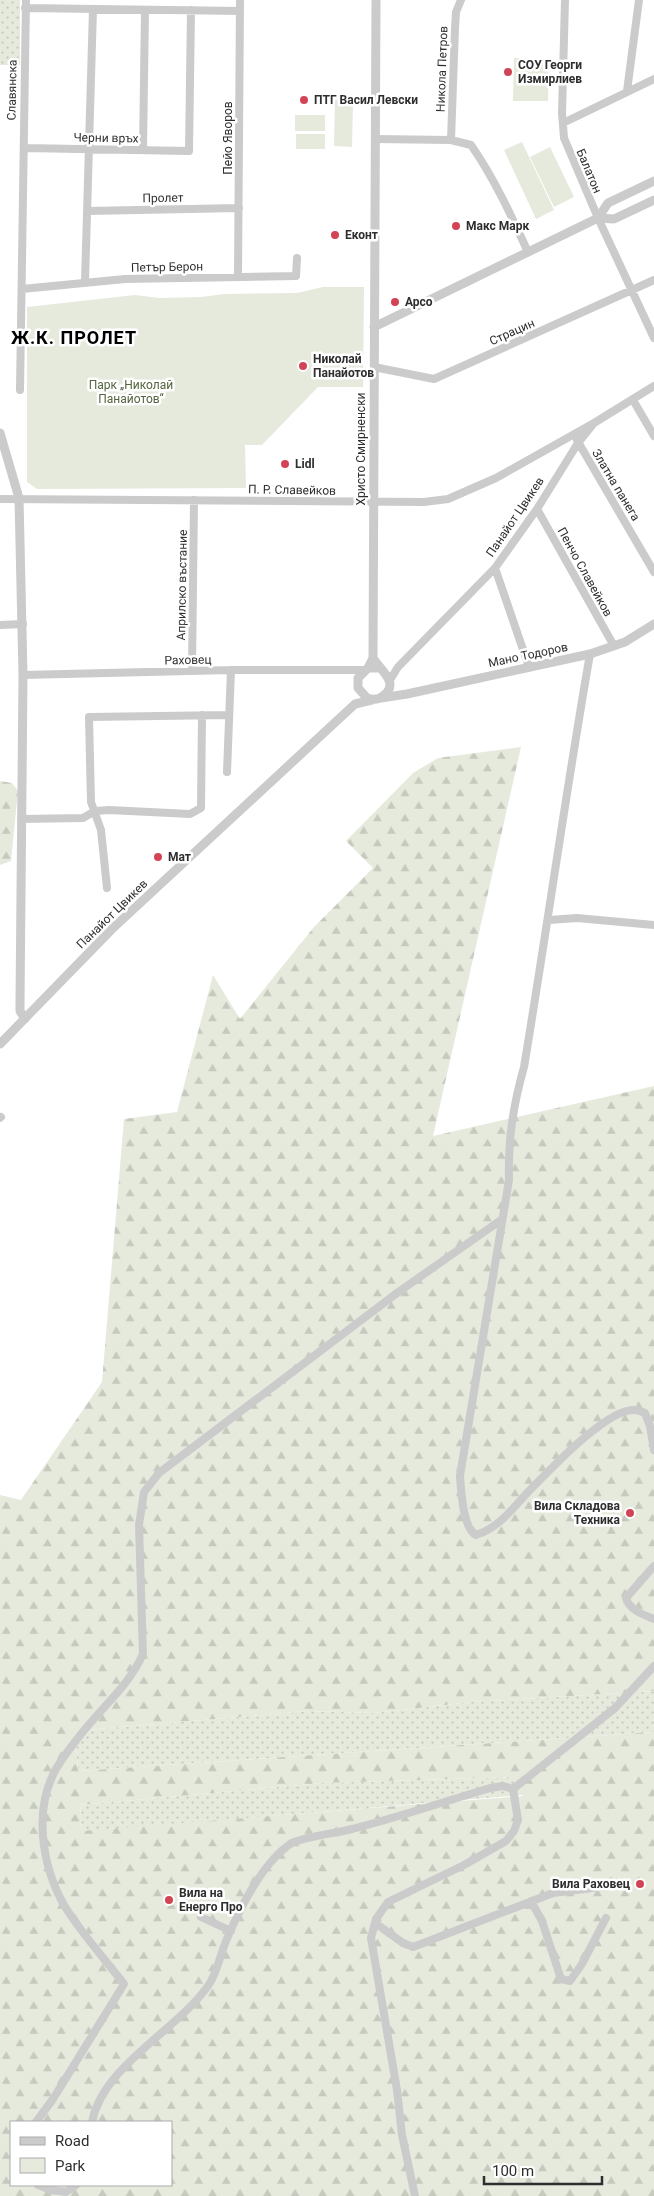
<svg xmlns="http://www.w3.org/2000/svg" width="654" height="2196" font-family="Roboto,sans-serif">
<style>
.grass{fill:url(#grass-dots)}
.forest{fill:url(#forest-firs);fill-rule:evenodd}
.green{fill:#e5eadd}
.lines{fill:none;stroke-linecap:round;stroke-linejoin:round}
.minor{stroke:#cbcbcb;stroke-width:8}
.tertiary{stroke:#cbcbcb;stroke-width:9}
.poi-dot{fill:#d24356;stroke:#fff;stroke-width:2}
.labels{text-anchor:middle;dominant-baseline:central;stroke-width:5;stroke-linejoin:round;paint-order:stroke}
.poi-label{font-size:12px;font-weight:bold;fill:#2e2e2e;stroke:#fff;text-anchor:start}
.street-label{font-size:12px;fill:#2e2e2e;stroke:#fff}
.park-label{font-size:12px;fill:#546540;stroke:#fff}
.district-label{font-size:18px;font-weight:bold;letter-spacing:1px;fill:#000;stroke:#fff}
</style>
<defs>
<pattern id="grass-dots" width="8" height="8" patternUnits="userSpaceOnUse" patternTransform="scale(1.25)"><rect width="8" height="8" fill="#e5eadd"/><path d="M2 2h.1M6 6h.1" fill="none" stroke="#c5c9be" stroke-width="1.8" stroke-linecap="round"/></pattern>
<pattern id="forest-firs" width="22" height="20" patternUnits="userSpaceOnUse" patternTransform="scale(1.25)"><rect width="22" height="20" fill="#e5eadd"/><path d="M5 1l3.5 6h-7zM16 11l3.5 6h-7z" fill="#c5c9be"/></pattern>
</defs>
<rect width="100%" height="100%" fill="#fff"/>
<path class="grass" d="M0,0h20v65h-20z
M654,1691v41l-576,39 -3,-40 233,-20 66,2 97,-11z
M515,1777l8,18 -441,37 -2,-27 242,-22z"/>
<path class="forest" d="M521,747l-88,389 221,-50v605l-183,11 -97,11 -66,-2 -233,20 3,40 576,-39v464h-654v-701l21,5 81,-118 22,-263 53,-7 36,-137 27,44 74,-92 59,-59 -27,-27 67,-68 25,-15zM514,1777l9,19 -441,35 -2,-26 242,-22zM11,2122h160v63h-160z
M0,781l12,2 6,8 -7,70 -11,4z"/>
<path class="green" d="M514,58l35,1 -1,42h-35z
M335,100l18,1 -1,46 -18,-1z
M295,115h30v16h-30z
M296,134h29v15h-29z
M522,142l32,68 -18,9 -32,-69z
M550,147l24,50 -20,10 -24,-50z
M323,287h41l-1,100h-45l-56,58h-17l1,43 -209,1 -10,-7v-175l108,-12 25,3 41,-1 23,-3 73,-1z"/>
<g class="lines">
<path class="minor" d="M565,0l-3,113 2,25 34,80 56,120
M25,8l215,3
M627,91l12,-91
M563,123l91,-44
M375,139l76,1 20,5c23,33 40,70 57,107
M451,140l4,-112 1,-16 5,-12
M24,148l165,3 2,-141
M143,150l2,-140
M87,211l152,-3
M238,276l2,-276
M85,282l8,-273
M22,289l103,-10 171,-3 1,-18
M374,367l60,12 220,-99
M20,390l6,-390
M633,400l21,36
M577,440l77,132
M0,499l424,3 24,-3 48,-21 98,-55
M537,509l77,137
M495,568l34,99
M0,625l23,-1
M590,654c-24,137 -43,275 -66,413 -11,39 -16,72 -15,113l-49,296c1,14 3,53 16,59 23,-7 37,-27 53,-44 19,-19 79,-84 106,-81 3,0 7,2 10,3l5,13 4,24
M192,671l2,-171
M23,675l208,-5h133
M390,680l8,-13 97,-99 42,-59 41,-66 16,-20 60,-37
M227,772l4,-102
M22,819l61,-1 12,-7 14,-1 81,4 11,-6 1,-93
M107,888l-6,-58 -10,-28 -2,-85 140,-2
M549,920l28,-2 77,7
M0,1118l1,-1
M654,1566l-28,32c3,12 18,17 28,21
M531,1901l11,20 19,58 9,2 12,-17 24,-46
M201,1917l30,14
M375,1923l28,20 10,4 140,-54 55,-7
M36,2122l17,-23 71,-115c-20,-26 -43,-51 -60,-79 -22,-39 -31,-95 -8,-136 6,-10 14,-21 22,-31 21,-28 51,-52 65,-84l-4,-129 5,-33 15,-19 238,-180 104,-73
M92,2122c11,-56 83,-90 116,-136 9,-12 12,-31 18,-45 13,-31 36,-77 64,-97 8,-6 46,-11 58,-14 48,-12 95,-28 142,-42l13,-2 10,3
M38,2185l13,5 15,2 10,-7
M415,2196l-13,-61 -5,-45 -26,-152 5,-19 12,-17 76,-37 42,-24 8,-10 4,-11 -5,-31 102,-81 39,-42"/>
<path class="tertiary" d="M598,218l10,-15 46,-22
M374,327l224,-109 16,1 40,-19
M0,433l19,65 4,177 -3,327v9l5,8
M373,658c6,11 28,25 10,38 -5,4 -10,4 -16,2l-9,-10v-10l10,-10h12
M368,668l5,-10 3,-658
M381,698l26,-4 183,-40 35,-12 29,-18
M0,1044l112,-115 243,-225 17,-4"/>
</g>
<g class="poi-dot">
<circle cx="508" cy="72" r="5"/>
<circle cx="304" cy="100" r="5"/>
<circle cx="456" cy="226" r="5"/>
<circle cx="335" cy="235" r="5"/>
<circle cx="395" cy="302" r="5"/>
<circle cx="303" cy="366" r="5"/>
<circle cx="285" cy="464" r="5"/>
<circle cx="158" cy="857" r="5"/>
<circle cx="630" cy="1513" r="5"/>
<circle cx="640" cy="1884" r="5"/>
<circle cx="169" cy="1900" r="5"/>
</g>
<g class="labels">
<g class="poi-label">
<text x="518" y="65">СОУ Георги<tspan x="518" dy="14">Измирлиев</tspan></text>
<text x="314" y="100">ПТГ Васил Левски</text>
<text x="466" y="226">Макс Марк</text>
<text x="345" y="235">Еконт</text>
<text x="405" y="302">Арсо</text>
<text x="313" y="359">Николай<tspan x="313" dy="14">Панайотов</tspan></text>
<text x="295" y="464">Lidl</text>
<text x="168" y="857">Мат</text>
<text x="620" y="1506" text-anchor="end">Вила Складова<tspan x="620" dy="14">Техника</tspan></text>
<text x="630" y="1884" text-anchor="end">Вила Раховец</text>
<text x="179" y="1893">Вила на<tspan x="179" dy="14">Енерго Про</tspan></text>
</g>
<g class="street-label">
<text transform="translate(442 69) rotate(-88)">Никола Петров</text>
<text transform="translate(12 90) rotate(-89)">Славянска</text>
<text transform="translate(106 138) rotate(1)">Черни връх</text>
<text transform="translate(228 138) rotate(-90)">Пейо Яворов</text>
<text transform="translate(589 171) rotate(67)">Балатон</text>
<text transform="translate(163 198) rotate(-1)">Пролет</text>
<text transform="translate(167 267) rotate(-1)">Петър Берон</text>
<text transform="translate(512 332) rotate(-24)">Страцин</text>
<text transform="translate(361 449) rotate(-90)">Христо Смирненски</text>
<text transform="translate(616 485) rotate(59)">Златна панега</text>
<text transform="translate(292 490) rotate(1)">П. Р. Славейков</text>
<text transform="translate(515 517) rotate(-56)">Панайот Цвикев</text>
<text transform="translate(585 572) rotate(61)">Пенчо Славейков</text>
<text transform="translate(182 585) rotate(-89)">Априлско въстание</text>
<text transform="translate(528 655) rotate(-12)">Мано Тодоров</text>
<text transform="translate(188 660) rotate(-1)">Раховец</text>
<text transform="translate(112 914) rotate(-44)">Панайот Цвикев</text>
</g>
<g class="park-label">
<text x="131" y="385">Парк „Николай<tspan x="131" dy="14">Панайотов“</tspan></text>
</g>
<g class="district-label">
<text x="74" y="337">Ж.К. ПРОЛЕТ</text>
</g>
</g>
<rect x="10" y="2121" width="162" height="65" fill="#ffffff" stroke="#ababab"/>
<rect x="20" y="2137" width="25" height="8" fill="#cbcbcb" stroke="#ababab"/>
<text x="55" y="2146" font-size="15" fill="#2e2e2e">Road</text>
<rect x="20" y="2158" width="25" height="15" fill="#e5eadd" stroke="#ababab"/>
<text x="55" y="2171" font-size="15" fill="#2e2e2e">Park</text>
<path d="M484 2176v8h118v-8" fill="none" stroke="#2e2e2e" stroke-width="2.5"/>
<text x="492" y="2176" font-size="15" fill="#2e2e2e" stroke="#ffffff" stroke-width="4" paint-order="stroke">100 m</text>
</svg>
